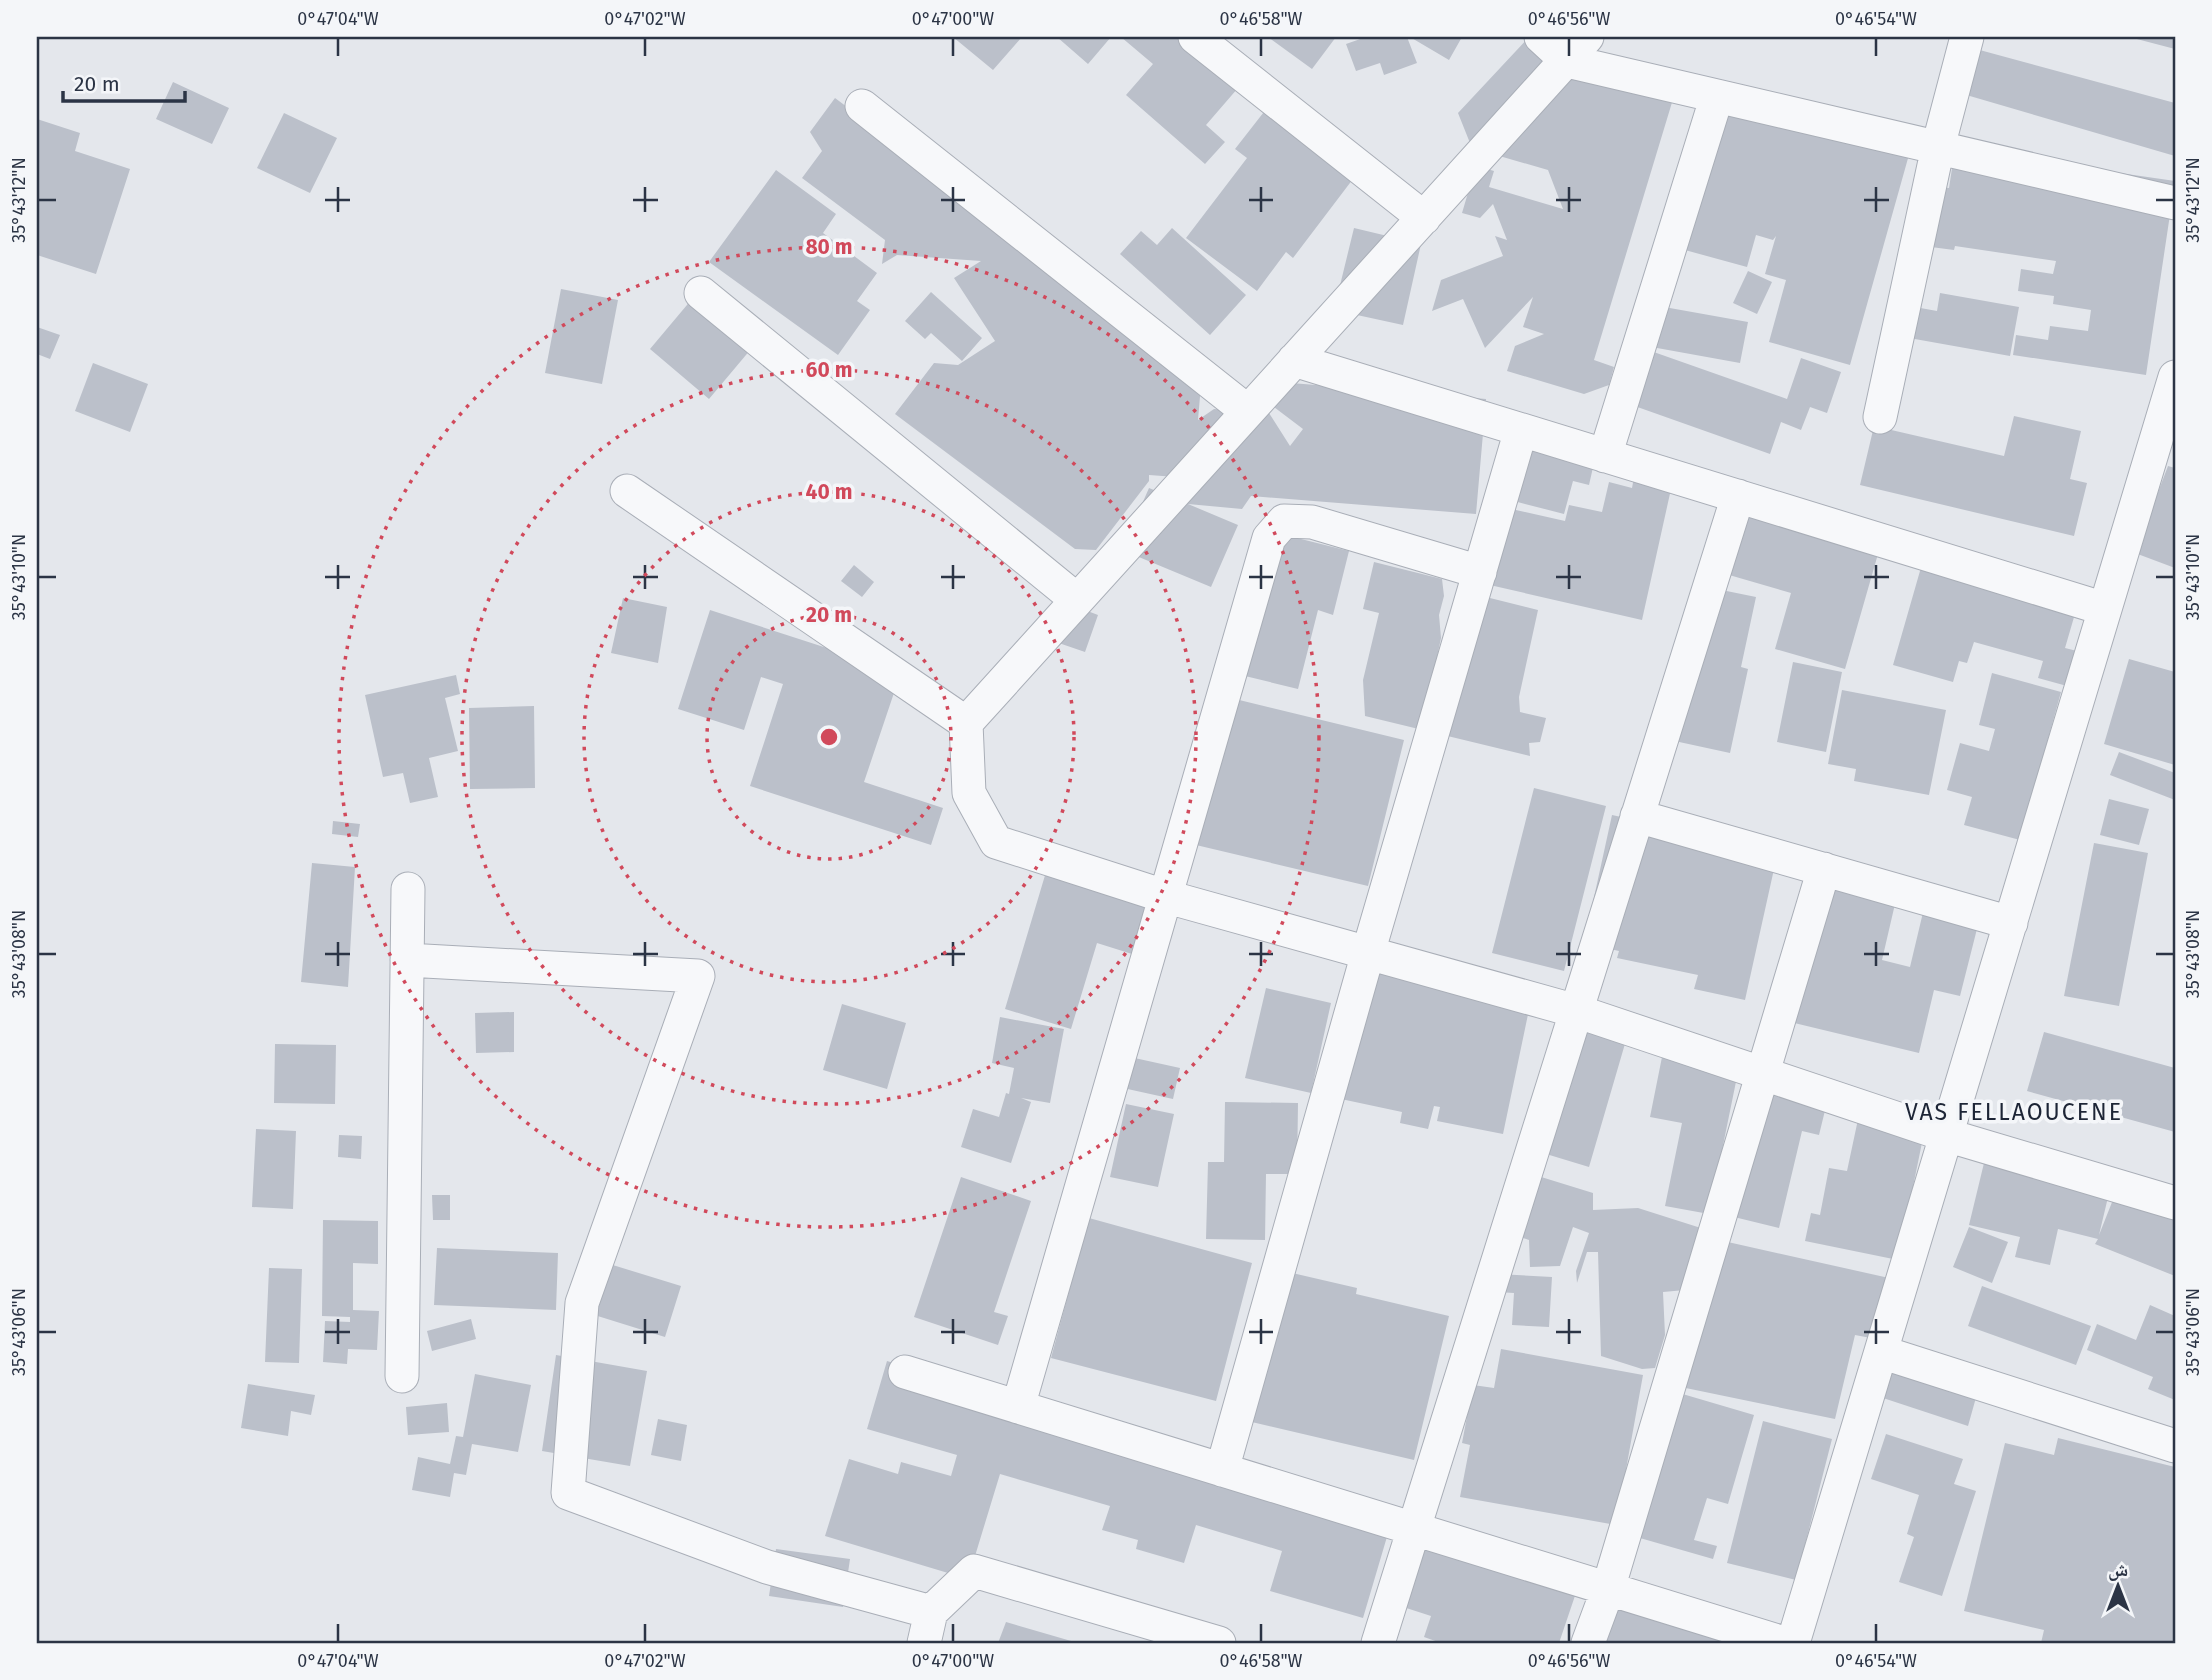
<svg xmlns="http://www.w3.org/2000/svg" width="2212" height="1680" font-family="'Fira Sans','Noto Naskh Arabic',sans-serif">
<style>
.building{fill:#bbc0ca}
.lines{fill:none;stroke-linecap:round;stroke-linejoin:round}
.minor-casing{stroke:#a9aeb7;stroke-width:35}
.minor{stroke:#f7f8fa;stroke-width:33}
.ticks{fill:none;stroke:#2b3445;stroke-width:2.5}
.ring{fill:none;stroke:#d1495b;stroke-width:3.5;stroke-dasharray:3.5 7}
.labels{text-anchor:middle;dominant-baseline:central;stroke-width:7;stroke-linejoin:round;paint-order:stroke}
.quarter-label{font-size:23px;letter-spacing:2px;fill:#1d2536;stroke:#f4f6f9}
.centre{fill:#d1495b;stroke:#f4f6f9;stroke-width:3.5}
.ring-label{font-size:21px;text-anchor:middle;font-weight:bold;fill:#d1495b;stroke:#f4f6f9;stroke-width:7;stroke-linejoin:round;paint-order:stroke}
.neatline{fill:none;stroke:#2b3445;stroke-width:2.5}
.ticks-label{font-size:18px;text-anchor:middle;fill:#2b3445}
</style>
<rect width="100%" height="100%" fill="#e4e7ec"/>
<path class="building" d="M953,37h69l-29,33z
M1057,37h54l-23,27z
M1121,37h58l59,51 -32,37 19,17 -20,22 -79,-69 27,-31z
M1268,37h68l-24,32z
M1366,37h41l10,26 -33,12 -4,-12 -24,8 -10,-27z
M1410,37h52l-13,23z
M1529,37h21l130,39 -86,284 20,7 -5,18 -25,9 -77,-23 8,-25 29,-12 -21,-7 10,-30 -48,51 -22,-49 -31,12 9,-31 62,-24 -8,-20 12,4 -14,-36 -13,14 -18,-5 11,-37 -19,-17 40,12 -5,16 74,22 -15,-39 -76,-22 -14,-35z
M2133,37h42v12l-42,-11z
M1976,49l199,54v53l-212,-62z
M173,82l56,26 -17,36 -56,-25z
M1711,87l201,57 -62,221 -81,-23 17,-62 -21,-6 11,-38 -3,4 -17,-5 -9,32 -84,-23z
M835,98l367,275 -4,47 16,-11 55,4 21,33 13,-17 -46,-35 10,-13 219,18 -10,115 -225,-18 -9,13 -54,-5 50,21 -27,62 -89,-37 27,-62 39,16 2,-26 -41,-3v6l-53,69 -21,-1 -180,-135 39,-51 24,2 37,-24 -41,-63 27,-17 -84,-6 -15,9 3,-24 -83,-62 20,-27 -12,-19z
M1267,108l89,67 -63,83 -7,-6 -29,39 -71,-53 61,-80 -12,-9z
M284,113l53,25 -27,55 -53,-25z
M37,119l43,14 -5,18 55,18 -34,105 -59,-19z
M1955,149l220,32 -29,194 -133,-20 3,-20 32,5 2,-14 38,5 3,-21 -38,-6 1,-8 -36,-5 3,-22 32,5 3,-13 -101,-15 -1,4 -23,-3 9,-60 9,1z
M776,170l60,44 -13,19 54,40 -20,28 13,9 -32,45 -129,-93z
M1172,228l74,67 -36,40 -90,-81 21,-23 16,14z
M1354,228l67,16 -18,81 -69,-15z
M1748,271l24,11 -15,32 -24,-11z
M561,289l57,11 -16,84 -57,-11z
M931,292l51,46 -20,23 -31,-28 -6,6 -20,-18z
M1940,293l79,14 -9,49 -112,-20 6,-31 33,6z
M692,299l59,50 -42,50 -59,-50z
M1653,305l95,17 -8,41 -94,-17z
M37,327l23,8 -10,24 -13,-5z
M1631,344l156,55 14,-41 40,14 -14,41 -17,-6 -9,23 -20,-8 -11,32 -158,-56z
M93,363l55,21 -18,48 -55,-21z
M2014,416l67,15 -11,48 17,4 -13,53 -214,-51 14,-59 130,30z
M1527,437l67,26 -5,22 -16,-4 -9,33 -54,-14z
M2168,466l7,2v100l-40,-15z
M1635,472l38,8 -31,140 -161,-37 17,-77 67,15 4,-16 33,7 7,-30 23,6z
M1732,498l150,42 -37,129 -70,-20 16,-56 -79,-23z
M1281,534l68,17 -16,64 -15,-5 -20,79 -53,-13z
M1924,557l155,43 -14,48 12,3 -10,35 -29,-8 5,-17 -69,-19 -7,21 -8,-2 -6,21 -60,-17z
M1374,562l68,17 2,17 -5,19 2,23 -4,19 33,8 4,-71 64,16 -19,87 1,15 26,6 -6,24 -11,1 1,13 -165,-40 -2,-36 16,-67 -16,-4z
M854,565l20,17 -12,15 -21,-16z
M1702,586l54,11 -15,70 7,2 -18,84 -60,-13z
M623,598l44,9 -9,56 -47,-10z
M1064,602l34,13 -13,37 -35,-12z
M710,610l191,62 -37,110 79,26 -12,37 -181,-59 33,-102 -22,-7 -17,53 -66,-21z
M2129,659l46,13v93l-71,-21z
M1793,662l49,10 -16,80 -49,-10z
M1992,673l69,19 -41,148 -56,-15 8,-28 -25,-7 13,-47 29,8 6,-22 -16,-4z
M456,675l4,19 -15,4 13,53 -29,7 9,39 -28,6 -7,-30 -20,4 -18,-82z
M1842,690l104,20 -17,85 -75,-14 2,-12 -28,-5z
M1231,698l173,42 -36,146 -172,-41z
M534,706l1,82 -65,1 -1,-81z
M2119,752l56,21v27l-65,-25z
M1534,788l72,18 -42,165 -72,-18z
M2109,799l40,10 -10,36 -39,-10z
M1612,815l166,36 -33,149 -51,-11 4,-14 -81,-17 2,-7 -35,-8z
M333,821l27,3 -2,13 -26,-3z
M2094,843l54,10 -29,153 -55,-10z
M312,863l43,4 -7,120 -47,-5z
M1046,872l101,31 -15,51 -35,-11 -26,86 -66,-20z
M1822,873l76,18 -16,69 28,7 15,-63 55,13 -20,79 -26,-6 -15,63 -133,-32z
M1370,960l161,40 -28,134 -66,-13 3,-14 -6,-1 -6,23 -28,-6 2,-11 -61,-13z
M1266,988l65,15 -20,90 -66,-15z
M842,1004l64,19 -19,66 -64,-19z
M514,1012v40l-38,1 -1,-40z
M1573,1014l56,16 -40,137 -56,-17z
M1000,1017l64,12 -14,74 -29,-5 10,4 -20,61 -50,-16 12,-38 26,8 7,-24 3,1 5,-26 -22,-5z
M2044,1032l131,36v64l-148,-41z
M275,1044l61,1 -1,59 -61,-1z
M1664,1047l76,15 -31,152 -44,-8 17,-83 -32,-6z
M1130,1057l50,11 -7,31 -50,-11z
M1765,1074l65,16 -11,45 -17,-4 -23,97 -49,-12z
M1225,1102l73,1 -1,71h-31l-1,66 -59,-1 2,-77h16z
M1126,1104l48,10 -16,73 -48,-10z
M1860,1110l66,13 -28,137 -93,-19 6,-28 9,2 9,-47 18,3z
M256,1129l40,2 -3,78 -41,-2z
M339,1135l23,1 -1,23 -23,-2z
M1984,1163l125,30 -10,42 21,-53 55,22v72l-80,-32 3,-5 -40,-10 -8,36 -35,-8 5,-20 -51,-12z
M1525,1172l68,21v17l45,-2 66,21 -19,61 -22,2 2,43 -10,33 -13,1 -41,-13 -3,-104h-11l-10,31 -1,-12 13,-38 -16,-6 -13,39 -30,1 -1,-27 -15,-5z
M961,1177l70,24 -37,111 14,4 -10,29 -84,-28z
M432,1195h18v25h-17z
M1089,1218l163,45 -36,138 -165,-43z
M323,1220l55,1v43l-25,-1v47l26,1 -2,39 -29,-1 -1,15 -24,-2 2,-41 25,1v-5l-28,-1z
M1969,1227l39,15 -16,41 -39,-16z
M1710,1238l179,40 -13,61 -21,-4 -20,84 -159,-33z
M437,1248l121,5 -2,57 -122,-5z
M603,1262l78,24 -16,51 -77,-24z
M269,1268l33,1 -3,94 -34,-1z
M1275,1269l82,19 -1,6 93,22 -35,144 -175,-41z
M1498,1274l54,3 -3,50 -37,-2 2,-32 -17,-1z
M1982,1286l109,40 -15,39 -108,-39z
M2150,1305l25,11v84l-27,-11 5,-12 -66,-27 10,-26 39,16z
M471,1319l5,20 -44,12 -5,-20z
M1501,1349l142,26 -27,150 -156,-28 10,-52 -8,-2 11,-58 21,3z
M556,1355l91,16 -17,95 -88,-15z
M887,1361l507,152 -31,105 -93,-27 12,-40 -86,-26 -12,38 -48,-14 2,-9 -36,-10 8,-24 -110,-32 -32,105 -143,-43 24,-77 49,15 3,-12 50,14 6,-21 -90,-26z
M1890,1366l87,28 -9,32 -88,-29z
M475,1374l56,11 -13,67 -46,-8 -6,31 -12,-2 -4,24 -38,-7 6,-33 32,7 6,-28 7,1z
M248,1384l67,11 -4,20 -20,-4 -3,25 -47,-8z
M1669,1390l85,25 -26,89 -21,-6 -13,42 23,6 -4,13 -87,-25z
M447,1403l2,29 -41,3 -2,-28z
M658,1419l29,6 -6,36 -30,-6z
M1763,1421l69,18 -36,141 -69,-17z
M1886,1434l77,25 -9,25 22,7 -34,105 -43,-14 15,-45 -7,-3 12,-39 -48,-16z
M2058,1438l117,29v176h-134l3,-13 -80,-19 41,-168 49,12z
M1423,1528l157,53 -21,62h-118l-17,-6 7,-21 -34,-11z
M776,1549l74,10 -7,48 -74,-11z
M1621,1591l154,52h-169z
M1006,1622l72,21h-80z"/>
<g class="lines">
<g class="minor-casing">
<path id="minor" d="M1195,37l229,181
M1541,37l26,24 608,142
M1587,37l-621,686 3,70 27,49 168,54 412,115 370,124 229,68
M862,106l385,305
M701,293l376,307
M1294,360l811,249
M1880,417l58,-270 29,-110
M1605,456l112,-360
M627,491l339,232
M1637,816l374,107
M407,960l291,16 -116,327 -14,190 199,74 164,45 43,-41 245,72
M1881,1352l294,94
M905,1372l879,271
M402,1376l6,-487
M1018,1407l251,-869 15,-17 28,1 168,50
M1222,1470l146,-517 153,-523
M924,1643l7,-31
M1378,1643l360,-1147
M1588,1643l20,-54 216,-720
M1793,1643l382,-1266"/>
</g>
<use href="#minor" class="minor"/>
</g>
<path class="ticks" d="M338,38v18M645,38v18M953,38v18M1261,38v18M1569,38v18M1876,38v18M338,187v25M645,187v25M953,187v25M1261,187v25M1569,187v25M1876,187v25M38,200h18M325,200h25M633,200h25M941,200h24M1249,200h24M1556,200h25M1864,200h25M2156,200h18M338,565v24M645,565v24M953,565v24M1261,565v24M1569,565v24M1876,565v24M38,577h18M325,577h25M633,577h25M941,577h24M1249,577h24M1556,577h25M1864,577h25M2156,577h18M338,942v24M645,942v24M953,942v24M1261,942v24M1569,942v24M1876,942v24M38,954h18M325,954h25M633,954h25M941,954h24M1249,954h24M1556,954h25M1864,954h25M2156,954h18M338,1319v25M645,1319v25M953,1319v25M1261,1319v25M1569,1319v25M1876,1319v25M38,1332h18M325,1332h25M633,1332h25M941,1332h24M1249,1332h24M1556,1332h25M1864,1332h25M2156,1332h18M338,1624v18M645,1624v18M953,1624v18M1261,1624v18M1569,1624v18M1876,1624v18"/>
<g class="ring">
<circle cx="829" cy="737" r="122"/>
<circle cx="829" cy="737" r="245"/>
<circle cx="829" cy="737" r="367"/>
<circle cx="829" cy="737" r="490"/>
</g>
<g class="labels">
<g class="quarter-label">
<text x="2014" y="1112">VAS FELLAOUCENE</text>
</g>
</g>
<circle cx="829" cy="737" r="10" class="centre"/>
<g class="ring-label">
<text x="829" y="254">80 m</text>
<text x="829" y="377">60 m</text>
<text x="829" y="499">40 m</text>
<text x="829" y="622">20 m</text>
</g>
<rect width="2212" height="1680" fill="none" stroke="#f4f6f9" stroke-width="77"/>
<g transform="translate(2118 1586)" stroke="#f4f6f9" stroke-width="5" paint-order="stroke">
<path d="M0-5L12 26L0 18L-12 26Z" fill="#2b3445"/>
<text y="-10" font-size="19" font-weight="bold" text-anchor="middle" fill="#2b3445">ش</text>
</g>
<path d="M63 91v10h122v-10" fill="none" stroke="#2b3445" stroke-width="3.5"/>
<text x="74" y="91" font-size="21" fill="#2b3445" stroke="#f4f6f9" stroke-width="5" paint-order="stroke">20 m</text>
<rect x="38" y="38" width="2136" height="1604" class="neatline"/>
<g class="ticks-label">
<text x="338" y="25">0°47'04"W</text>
<text x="645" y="25">0°47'02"W</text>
<text x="953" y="25">0°47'00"W</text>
<text x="1261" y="25">0°46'58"W</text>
<text x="1569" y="25">0°46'56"W</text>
<text x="1876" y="25">0°46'54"W</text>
<text transform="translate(19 200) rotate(-90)" y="6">35°43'12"N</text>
<text transform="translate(2193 200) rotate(-90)" y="6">35°43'12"N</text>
<text transform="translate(19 577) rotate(-90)" y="6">35°43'10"N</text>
<text transform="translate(2193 577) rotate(-90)" y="6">35°43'10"N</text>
<text transform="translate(19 954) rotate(-90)" y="6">35°43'08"N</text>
<text transform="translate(2193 954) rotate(-90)" y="6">35°43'08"N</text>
<text transform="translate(19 1332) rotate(-90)" y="6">35°43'06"N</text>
<text transform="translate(2193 1332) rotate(-90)" y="6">35°43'06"N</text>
<text x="338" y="1667">0°47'04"W</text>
<text x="645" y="1667">0°47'02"W</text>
<text x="953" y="1667">0°47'00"W</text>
<text x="1261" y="1667">0°46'58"W</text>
<text x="1569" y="1667">0°46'56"W</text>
<text x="1876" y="1667">0°46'54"W</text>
</g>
</svg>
